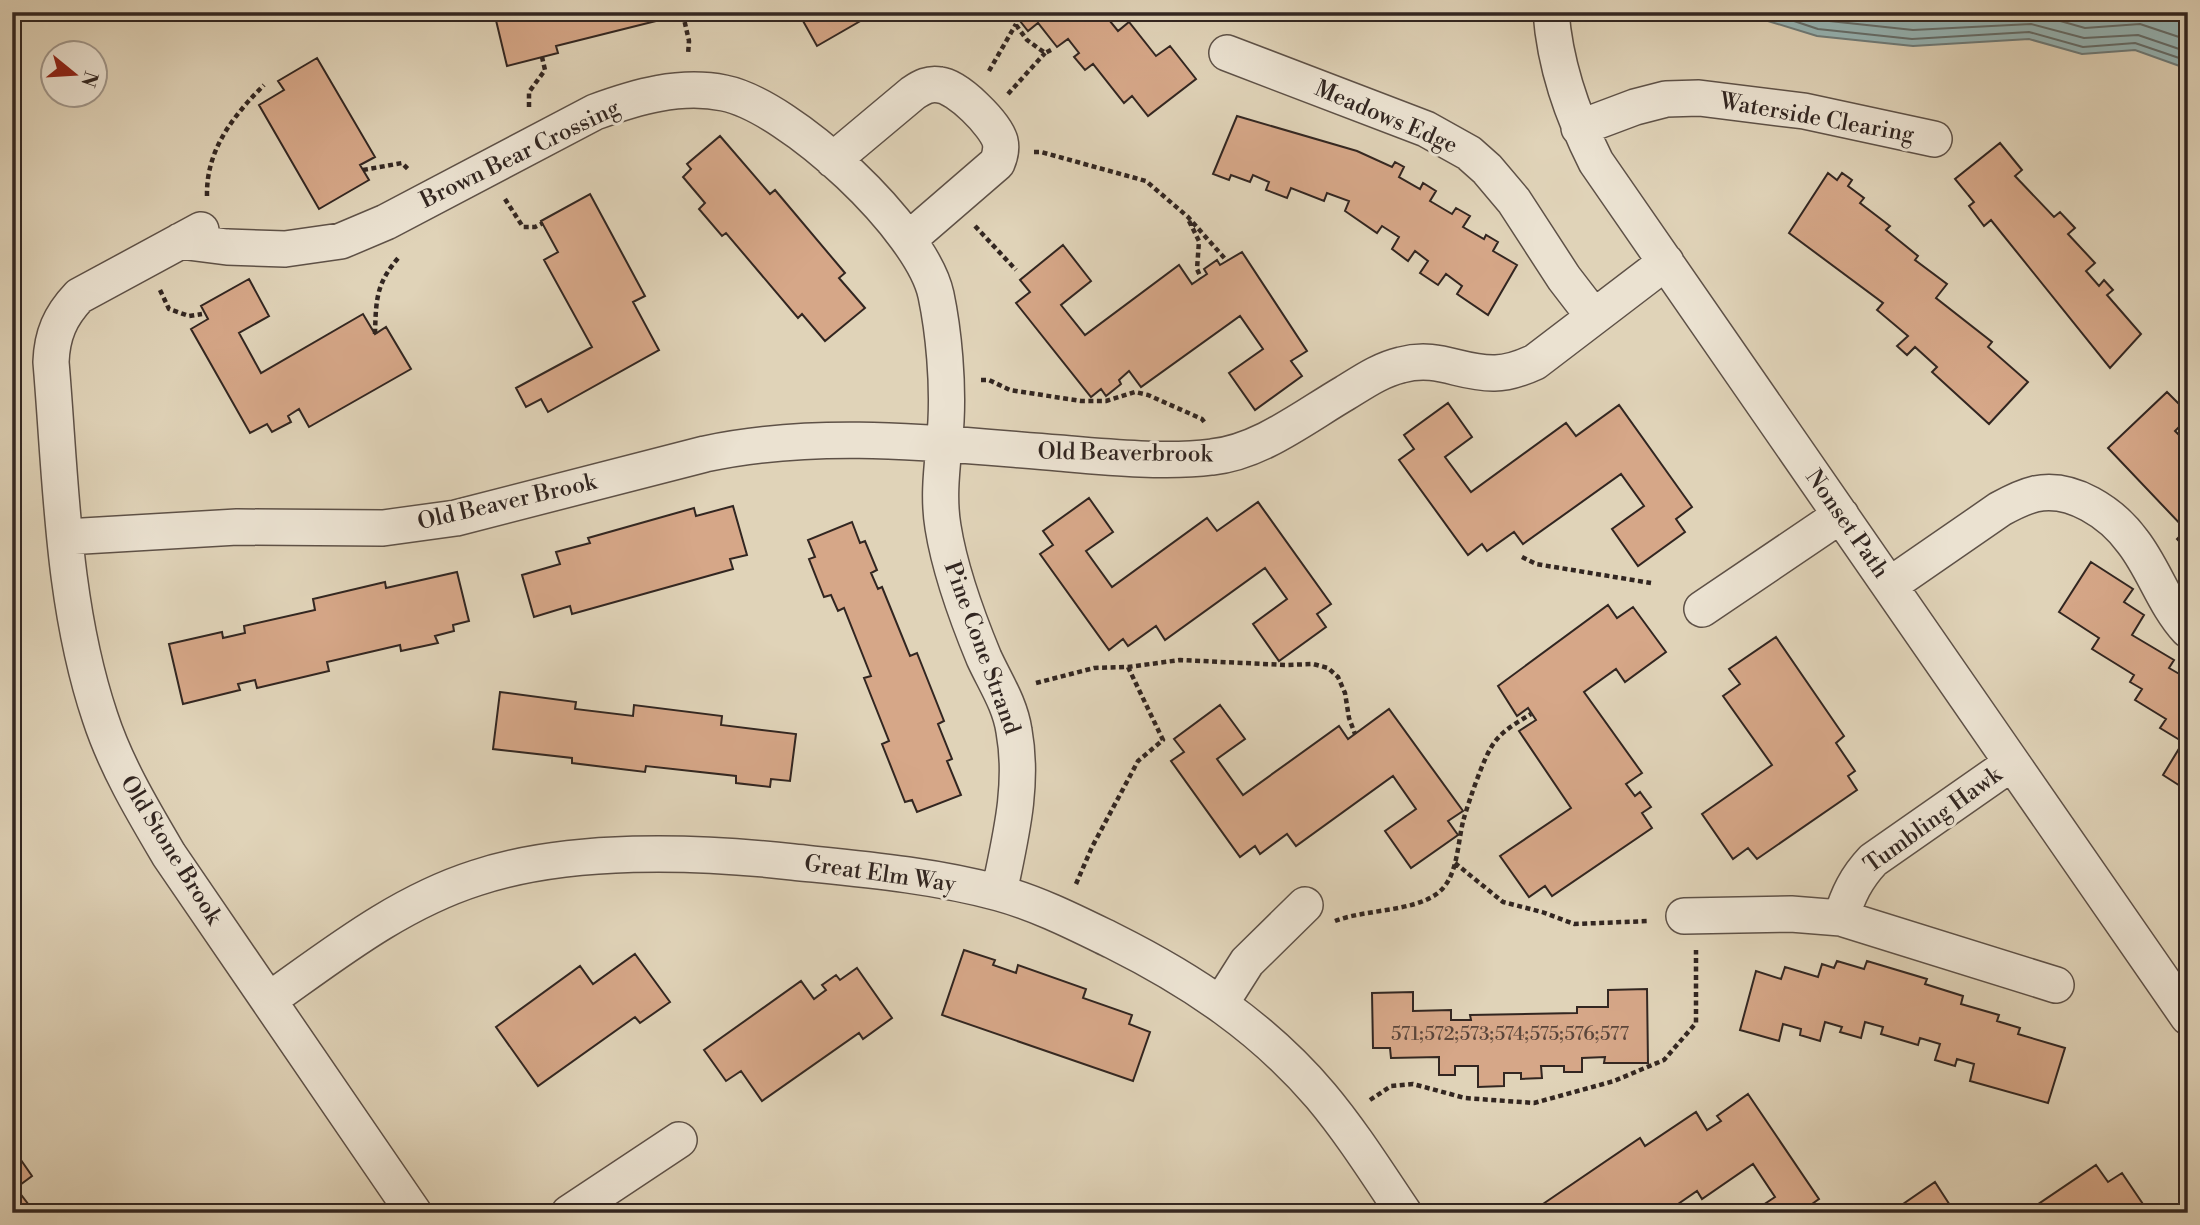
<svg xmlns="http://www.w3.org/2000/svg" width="2200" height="1225" font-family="'Libre Bodoni',serif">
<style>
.water{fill:#96b6b7;stroke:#6e7c7b;stroke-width:2}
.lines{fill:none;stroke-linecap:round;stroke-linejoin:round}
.shore{stroke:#646e6c;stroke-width:2}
.building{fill:#d6a788;stroke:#322621;stroke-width:2}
.minor-casing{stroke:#5e5147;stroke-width:38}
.path{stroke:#322621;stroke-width:4.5;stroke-dasharray:5 3.5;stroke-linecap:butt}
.minor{stroke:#ebe2d1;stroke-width:35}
.labels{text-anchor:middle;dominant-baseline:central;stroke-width:6;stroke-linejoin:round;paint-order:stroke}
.number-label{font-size:19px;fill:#5b463b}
.street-label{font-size:23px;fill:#322621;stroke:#ebe2d1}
</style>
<rect width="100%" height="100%" fill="#e0d3b8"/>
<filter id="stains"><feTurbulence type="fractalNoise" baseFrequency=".00286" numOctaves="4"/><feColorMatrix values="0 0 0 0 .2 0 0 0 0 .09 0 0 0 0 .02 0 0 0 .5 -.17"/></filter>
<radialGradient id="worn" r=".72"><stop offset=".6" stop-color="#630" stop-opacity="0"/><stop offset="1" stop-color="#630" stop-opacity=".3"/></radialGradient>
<path class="water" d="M1753,12h435v57l-53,-19 -53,4 -53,-15 -116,7 -96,-10 -49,-15z"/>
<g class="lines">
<path class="shore" d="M1767,12l51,17 94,10 117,-7 54,15 52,-4 53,18
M1793,12l27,8 93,10 118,-6 53,14 54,-3 50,17
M1853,12l60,8 119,-7 53,15 55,-4 48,16"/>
</g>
<path class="building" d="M494,12h168l2,7 -108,27 2,7 -51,13z
M798,12h78l-59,34z
M1021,12h91l2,4 -5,4 9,11 11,-9 27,34 14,-10 26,33 -48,37 -16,-20 -8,7 -31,-39 -8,6 -11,-13 5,-4 -11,-14 -11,8 -19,-24 -10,8 -12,-15z
M317,58l58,99 -15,8 9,15 -50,29 -60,-104 25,-15 -6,-9z
M1237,116l120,35 35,16 3,-5 9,5 -5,10 21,12 3,-6 13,8 -6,10 22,13 4,-6 14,8 -7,11 21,12 2,-4 12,7 -5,9 24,14 -29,50 -31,-21 5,-8 -16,-12 -8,11 -18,-12 8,-12 -13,-10 -7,10 -16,-12 7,-12 -17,-11 -5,7 -32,-22 4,-10 -22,-8 -3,8 -33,-13 -4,10 -21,-8 3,-8 -16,-7 -3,7 -19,-7 -2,5 -16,-6z
M720,136l50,58 5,-4 70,83 -6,5 26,30 -40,33 -23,-27 -4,4 -72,-85 -4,3 -23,-27 6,-6 -22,-26 8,-8 -4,-5z
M2000,143l22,27 -7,6 39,41 6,-5 15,16 -7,6 27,29 -9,8 13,15 5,-6 9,10 -6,5 34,39 -31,34 -119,-148 -7,6 -15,-20 5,-4 -19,-23z
M1828,173l9,7 5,-7 10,7 -4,6 16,12 -4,5 30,23 -4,4 32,26 -3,4 32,24 -11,14 56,44 -4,5 40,35 -39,42 -57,-52 5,-5 -22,-20 -8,8 -10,-9 11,-10 -31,-26 6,-7 -94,-70z
M590,194l55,102 -12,6 26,48 -111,62 -7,-13 -15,8 -10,-19 76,-41 -48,-87 14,-8 -17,-31z
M1063,245l28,36 -30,24 24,30 94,-70 13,19 15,-10 -3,-5 13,-9 3,5 22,-13 65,99 -16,10 11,15 -47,34 -26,-37 34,-24 -23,-33 -99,71 -12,-16 -10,9 2,4 -15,12 -5,-7 -10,8 -75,-94 14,-11 -10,-12z
M249,279l20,37 -30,17 22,40 102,-59 12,20 11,-7 25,42 -102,58 -10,-18 -11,7 3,6 -19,10 -5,-8 -17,9 -59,-104 17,-10 -7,-13z
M2167,392l21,21v5l-13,13 13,13 -5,4 5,4v99l-11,-12 9,-9 -78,-82z
M1448,403l24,34 -27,20 26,35 95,-69 10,13 43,-31 73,102 -16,12 9,13 -47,34 -26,-37 32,-23 -23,-32 -98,70 -9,-12 -27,19 -5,-7 -14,11 -69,-95 15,-11 -10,-14z
M1089,498l24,34 -27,19 26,36 95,-69 10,13 41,-29 73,102 -14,10 9,13 -47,34 -26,-37 34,-25 -22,-31 -100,72 -9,-14 -28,20 -5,-7 -14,11 -69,-96 13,-9 -10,-14z
M733,506l14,49 -17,4 3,10 -161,45 -2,-8 -36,11 -12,-42 38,-11 -4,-12 34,-9 -2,-5 106,-30 2,8z
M852,522l8,21 5,-2 12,29 -6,3 7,16 4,-2 28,69 7,-3 27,68 -6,3 14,35 -5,2 14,34 -44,17 -5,-12 -7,2 -23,-58 7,-3 -25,-63 7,-2 -27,-68 -6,3 -7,-16 -7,2 -15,-38 6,-2 -7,-17z
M2091,562l42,27 -9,13 20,13 -12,20 42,25 -5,8 19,11v8l-7,12 7,4v88l-25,-16 20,-33 -23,-14 6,-9 -31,-19 7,-11 -12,-7 4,-7 -42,-26 7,-11 -40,-26z
M457,572l12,49 -16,4 1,6 -19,5 3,7 -37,8 -1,-6 -73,17 2,9 -72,17 -2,-8 -17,4 2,6 -57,14 -14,-60 53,-12 1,6 22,-5 -1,-7 71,-16 -2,-11 72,-17 1,6z
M1608,605l9,13 16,-11 33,45 -41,30 -9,-13 -32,23 58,81 -16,11 9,12 5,-4 11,15 -9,6 10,15 -100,68 -7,-10 -16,11 -29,-41 71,-48 -52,-77 17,-11 -8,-12 -11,8 -19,-30z
M1776,637l68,99 -8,7 19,28 -7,5 9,14 -100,69 -9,-11 -15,11 -31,-45 70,-49 -49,-69 17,-12 -11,-15z
M500,692l76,10 -1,7 58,7 1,-11 88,11 -1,9 75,9 -6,47 -19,-2 -1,8 -34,-4v-7l-90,-10 -1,6 -73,-9v-5l-79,-9z
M1220,705l25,34 -28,20 26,36 96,-69 9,13 41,-30 74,102 -15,10 10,14 -47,33 -26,-37 31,-22 -23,-33 -97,70 -9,-12 -27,20 -5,-8 -15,11 -69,-96 13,-9 -10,-13z
M964,950l31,10 -2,5 23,8 2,-8 68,24 -3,9 49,17 -3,9 21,8 -17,49 -191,-66z
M635,954l35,48 -30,21 -5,-6 -97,69 -42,-59 84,-61 13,18z
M1837,961l27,8 3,-8 60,18 -2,5 38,12 -2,8 38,11 -2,6 23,7 -2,6 47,14 -17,55 -78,-22 4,-17 -17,-5 -2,7 -20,-6 5,-16 -20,-6 -2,7 -37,-11 2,-7 -18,-5 -4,16 -21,-6 2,-5 -17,-5 -5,19 -20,-6 1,-6 -18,-5 -4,17 -39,-11 16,-59 25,8 4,-12 33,10 4,-13 12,4z
M857,968l35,50 -29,21 -4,-6 -97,68 -21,-30 -15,10 -22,-31 97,-69 13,18 12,-9 -4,-5 14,-10 4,5z
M1647,989l1,74h-44l1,-6 -23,1v14h-18v-6h-23l1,12 -21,1v-6h-17v13l-26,1v-21h-23v9h-16v-18l-48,1 -1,-10h-17l-1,-55 41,-1v19l38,-1v10h20l-1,-5 107,-2v-6h31v-17z
M1748,1094l71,105 -14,10 3,4h-57l24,-16 -22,-33 -51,35 -5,-8 -32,22h-121l-4,-7 100,-68 5,8 51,-34 11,18 14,-9 -4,-5z
M12,1147l20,29 -16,12 19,25h-23z
M2096,1165l12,17 14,-9 27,40h-124z
M1935,1182l20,31h-65z"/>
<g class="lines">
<g class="minor-casing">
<path id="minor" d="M1551,12c4,54 21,102 45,150l592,855
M1227,53l199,76 43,24 18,16 27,32 50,77 30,39
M1579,128l56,-21 31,-8 33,-1 105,13 130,28
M833,160l80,-67c9,-6 16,-10 27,-8 18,2 55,39 60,56 2,8 0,15 -3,22l-88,76
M201,230l-122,66c-19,20 -27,39 -28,66 10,118 11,242 49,355 16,49 43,94 69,138l245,358
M180,241l47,6 58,2 56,-8 45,-19 209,-110c41,-15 85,-28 129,-19 66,13 198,136 212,202 8,38 12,87 10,126 -2,36 -9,70 -3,106 7,44 24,90 41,131 11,24 26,46 30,73 10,55 -4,108 -15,162
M66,537l171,-10 146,1 73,-10 249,-64c116,-25 237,-10 354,-1 46,4 107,10 153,4 48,-5 92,-40 133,-64 18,-11 35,-23 56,-28 38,-10 59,9 94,8 14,0 27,-5 40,-11l131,-100
M1890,585l110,-76c11,-6 22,-12 35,-15 37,-8 77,19 98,48 21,27 31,62 55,88
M1702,609l139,-94
M1684,916l107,-2 50,4 215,67
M1841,918c7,-23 15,-40 32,-58l139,-97
M269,1000c65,-46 129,-97 207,-122 93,-31 220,-27 317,-16 68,7 140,13 206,31 40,11 77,30 114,48 80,40 150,87 208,155 31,37 56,77 83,117
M1221,1003l26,-41 58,-57
M569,1213l110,-73"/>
</g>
<path class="path" d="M670,19h14l5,22 -1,14
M1016,25l11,15 18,13 8,-4
M989,71l27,-47
M1008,94l37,-41
M529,107v-15l16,-22 -3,-13
M1034,152h7l105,29 42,36 39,44
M363,170l39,-7 8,8
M207,196c-1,-46 26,-80 57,-111
M505,199l18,28h12l8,-4
M1189,221l10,20 -2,28 4,9
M975,226l41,44
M160,290l9,19 20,7 13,-2
M375,334c1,-35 1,-51 25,-78
M981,380h8l21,10 71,11h25l29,-9 13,3 54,24 3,4
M1522,557l14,7 115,19
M1036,683l58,-15 34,-1 52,-7 106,5 27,-1 15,4 10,9 7,16 4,25 6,16
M1455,863l48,39 39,10 32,12 75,-3
M1076,884l16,-37 46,-86 25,-21 -35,-73
M1335,921c31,-12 78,-9 103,-28 21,-17 19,-51 26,-75 5,-17 20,-62 30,-75 9,-13 24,-21 37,-29
M1370,1100l21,-14 22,-2 52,14 69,5 80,-22 50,-21 32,-37v-73"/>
<use href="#minor" class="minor"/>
</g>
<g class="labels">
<g class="number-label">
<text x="1510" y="1034">571;572;573;574;575;576;577</text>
</g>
<g class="street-label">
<text transform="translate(1386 117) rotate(23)">Meadows Edge</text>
<text transform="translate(1817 118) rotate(10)">Waterside Clearing</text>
<text transform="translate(520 154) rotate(-26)">Brown Bear Crossing</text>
<text transform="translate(1125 453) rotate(1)">Old Beaverbrook</text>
<text transform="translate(507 502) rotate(-13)">Old Beaver Brook</text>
<text transform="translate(1847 524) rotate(55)">Nonset Path</text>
<text transform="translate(982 648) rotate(70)">Pine Cone Strand</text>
<text transform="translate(1933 820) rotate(-36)">Tumbling Hawk</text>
<text transform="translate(171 850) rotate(58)">Old Stone Brook</text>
<text transform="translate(880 874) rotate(8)">Great Elm Way</text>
</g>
</g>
<rect width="2200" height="1225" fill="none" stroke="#e0d3b8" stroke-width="42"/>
<rect x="14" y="14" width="2172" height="1197" fill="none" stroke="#322621" stroke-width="3.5"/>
<rect x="21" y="21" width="2158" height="1183" fill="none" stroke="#322621" stroke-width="2"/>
<g transform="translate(74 74) rotate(108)"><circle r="33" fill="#ebe2d1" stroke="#a1978b" stroke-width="2"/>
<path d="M0-5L12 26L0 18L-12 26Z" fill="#8f2418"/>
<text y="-10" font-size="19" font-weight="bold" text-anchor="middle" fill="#322621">N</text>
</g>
<rect width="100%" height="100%" filter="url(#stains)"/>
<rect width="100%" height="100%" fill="url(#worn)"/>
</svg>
